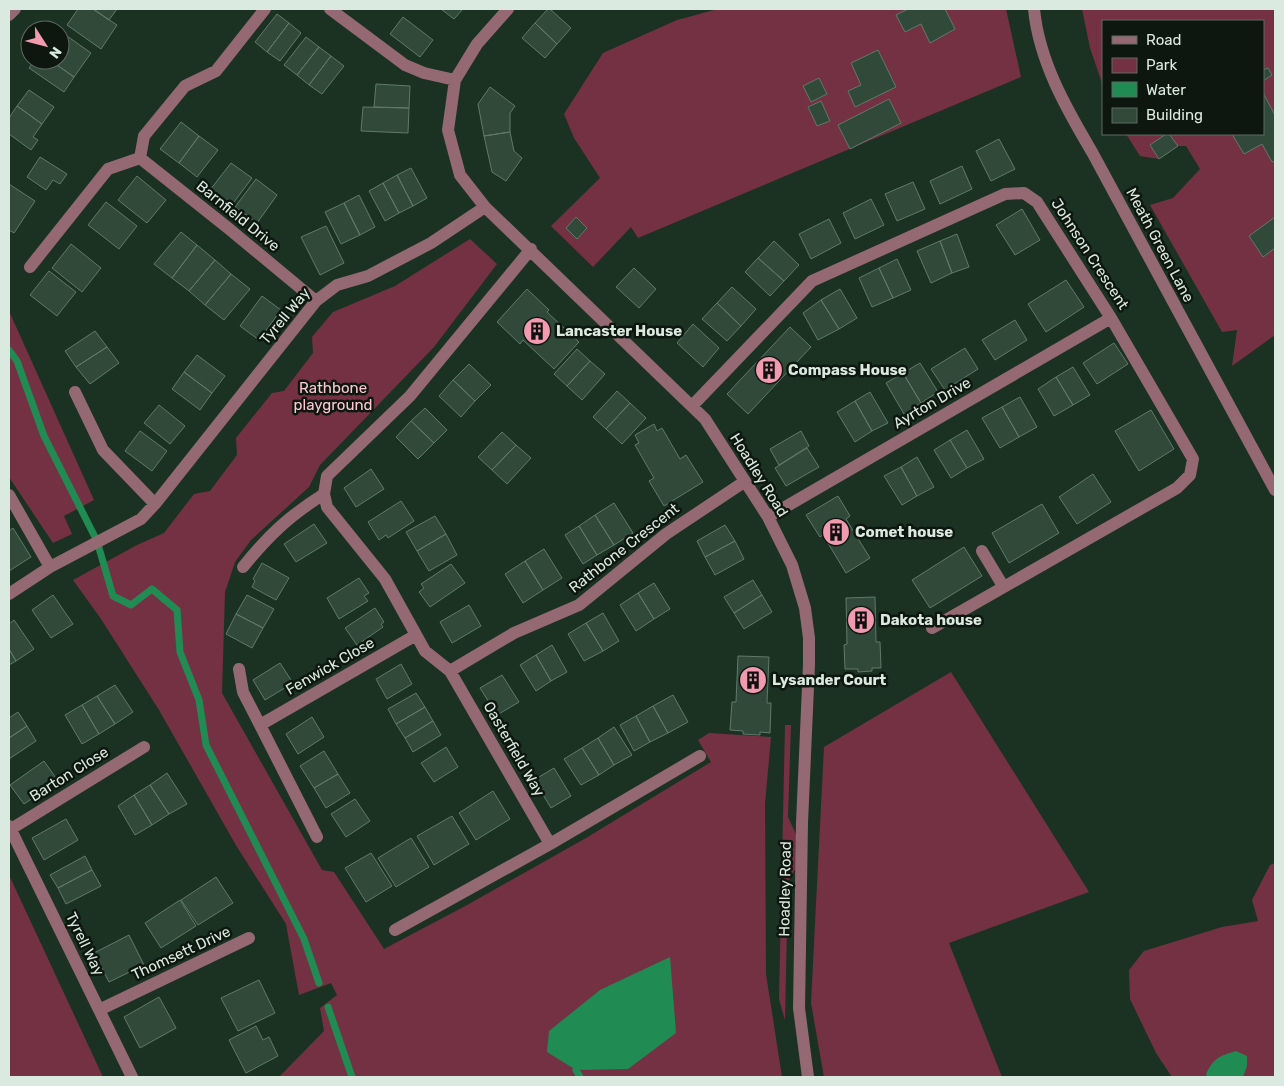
<svg xmlns="http://www.w3.org/2000/svg" width="1284" height="1086" font-family="Rubik,sans-serif">
<style>
.green{fill:#743144}
.water{fill:#208c54}
.lines{fill:none;stroke-linecap:round;stroke-linejoin:round}
.stream{stroke:#208c54;stroke-width:7}
.building{fill:#314939;stroke:#607a69}
.minor{stroke:#956973;stroke-width:12}
.labels{text-anchor:middle;dominant-baseline:central;stroke-width:5;stroke-linejoin:round;paint-order:stroke}
.street-label{font-size:15px;fill:#dbeae0;stroke:#0d1710}
.poi-label{font-size:15px;font-weight:bold;fill:#dbeae0;stroke:#0d1710;text-anchor:start}
.park-label{font-size:15px;fill:#fec7d3;stroke:#0d1710}
</style>
<rect width="100%" height="100%" fill="#1b3223"/>
<path class="green" d="M718,9h288l15,68 -383,161 -7,-11 -38,40 -42,-41 49,-48 -26,-40 -10,-24 39,-61 74,-33z
M1082,9h193v326l-43,31 5,-36 -15,2 -72,-127 23,-7 27,-29 -14,-23h-8l-19,13 -19,-3 -14,-22h137v-113h-160v65l-13,-38z
M470,239l27,25 -63,83 -114,118 -11,22 -58,53 -16,22 -10,30 -3,101 100,177 12,2 50,77 85,-45 117,-66 125,-76 -13,-22 11,-7 62,4 -6,67 1,170 16,103h-503l45,-46 -4,-23 17,-13 -6,-12 -32,12 -13,-71 -49,-77 -78,-137 -58,-91 -28,-39 64,-35 27,-12 30,-39 16,-3 27,-36 -1,-17 36,-45 12,-2 29,-38 -1,-16 21,-25 62,-26z
M9,311l85,189 -30,16 8,18 -19,9 -44,-66z
M951,672l138,220 -140,51 53,134h-178l-13,-74 13,-256z
M785,725h6l-3,92 12,26 -1,20 -11,18 -3,139 -6,-21z
M1275,863v214h-103l-16,-24 -26,-54 -1,-29 15,-19 78,-24 36,-6 -6,-21 18,-35z
M9,875l94,202h-94z"/>
<path class="water" d="M670,957l6,76 -48,36 -52,1 -29,-18 2,-21 51,-41z
M1236,1051l11,5v10l-4,11h-36l-1,-3c8,-16 13,-18 30,-23z"/>
<g class="lines">
<path class="stream" d="M9,350l8,11 27,75 53,105 16,55 18,9 21,-16 25,21 3,42 19,48 7,45 98,194 15,44
M328,1007l24,70
M576,1070l4,7"/>
</g>
<path class="building" d="M78,9h15l24,16 -16,24 -34,-24z
M93,9h24l-8,11z
M441,9h22l-9,10z
M548,9h2l21,19 -14,16 -22,-21z
M908,9h37l10,20 -25,14 -9,-19 -16,8 -9,-17z
M277,14l12,9 -22,29 -12,-10z
M403,17l30,23 -13,17 -30,-23z
M289,23l12,10 -21,28 -13,-9z
M535,23l22,21 -12,14 -23,-20z
M60,31l31,22 -17,24 -24,-17h10z
M306,37l13,10 -22,28 -13,-10z
M319,47l12,9 -22,29 -12,-10z
M878,50l18,37 -41,20 -7,-16 13,-6 -10,-22z
M331,56l13,10 -22,28 -13,-9z
M35,60h15l24,17 -10,15 -35,-24z
M1268,68l4,7 -9,6v-11z
M819,78l8,16 -16,8 -8,-16z
M376,84l34,2 -1,22 -35,-1z
M490,87l25,19 -5,7v19l-26,4 -6,-32z
M29,90l25,17 -12,17 -25,-18z
M1263,93l12,22v46l-3,1 -10,-18 -18,10 -12,-20h31z
M889,99l12,24 -51,26 -12,-24z
M821,101l9,20 -13,5 -9,-19z
M17,106l25,18 -9,13 5,3 -7,10 -22,-16v-16z
M363,107l46,1 -1,25 -47,-2z
M181,122l18,14 -20,27 -19,-14z
M510,132l4,19 8,7 -16,23 -14,-9 -8,-36z
M1166,134h3l9,12 -19,13 -9,-14z
M199,136l19,14 -21,27 -18,-14z
M999,139l16,30 -24,12 -15,-30z
M40,157l27,17 -7,10 -7,-4 -7,10 -19,-13z
M231,163l21,15 -21,28 -21,-16z
M962,166l10,23 -32,15 -10,-23z
M411,168l16,30 -14,8 -16,-31z
M397,175l16,31 -14,7 -16,-30z
M137,176l29,24 -19,23 -29,-23z
M256,179l21,16 -20,28 -22,-16z
M913,182l12,27 -28,12 -12,-27z
M383,183l16,30 -14,8 -16,-30z
M9,184l26,17 -21,32 -5,-3z
M359,195l16,32 -15,8 -16,-32z
M871,199l13,26 -29,14 -12,-26z
M106,202l31,24 -18,23 -31,-24z
M344,203l16,32 -19,9 -16,-32z
M1022,209l18,31 -25,15 -19,-30z
M576,217l11,11 -10,11 -11,-11z
M1275,217v31l-12,9 -14,-21z
M829,219l12,24 -30,16 -12,-25z
M326,226l18,37 -24,12 -19,-38z
M181,232l16,13 -25,33 -18,-14z
M957,234l12,33 -17,6 -12,-32z
M774,241l25,24 -15,16 -26,-23z
M940,241l12,32 -21,10 -14,-32z
M71,244l30,24 -19,24 -30,-24z
M197,245l18,15 -26,31 -17,-13z
M758,258l26,23 -14,15 -25,-24z
M897,259l14,31 -18,8 -14,-30z
M215,260l16,14 -26,31 -16,-14z
M634,268l22,21 -17,19 -23,-21z
M879,268l14,30 -21,9 -13,-29z
M49,271l27,21 -19,24 -27,-21z
M231,274l19,15 -26,31 -19,-15z
M1066,280l18,27 -38,25 -18,-28z
M732,287l24,22 -15,17 -24,-23z
M527,289l22,21 -2,2 32,30 -25,27 -31,-29 -3,4 -23,-22z
M840,289l17,29 -18,11 -18,-29z
M262,296l19,14 -22,30 -19,-14z
M821,300l18,29 -21,11 -15,-27z
M717,303l24,23 -14,15 -25,-22z
M1015,320l12,20 -32,20 -13,-20z
M693,324l26,24 -16,19 -26,-24z
M790,327l21,20 -63,67 -21,-20z
M95,331l12,16 -31,20 -11,-16z
M1114,343l14,21 -31,20 -14,-21z
M107,347l12,16 -29,21 -14,-17z
M965,348l13,21 -33,21 -14,-21z
M577,349l13,12 -23,25 -13,-12z
M197,355l28,21 -13,17 -28,-21z
M590,361l15,13 -23,26 -15,-14z
M920,363l18,29 -17,11 -18,-30z
M469,364l22,21 -16,16 -22,-21z
M1073,367l17,28 -17,10 -17,-28z
M184,372l28,21 -12,17 -28,-21z
M903,373l18,30 -17,11 -18,-31z
M1056,377l17,28 -19,11 -16,-27z
M453,380l22,21 -14,16 -22,-21z
M617,391l13,12 -24,26 -13,-12z
M870,392l18,31 -16,8 -17,-30z
M1020,397l17,30 -18,10 -17,-30z
M855,401l17,30 -17,11 -18,-30z
M630,403l16,15 -24,26 -16,-15z
M159,405l26,21 -15,18 -26,-21z
M1002,407l17,30 -19,11 -18,-30z
M425,408l22,22 -13,13 -23,-22z
M1151,410l23,39 -35,22 -24,-40z
M411,421l23,22 -16,16 -22,-22z
M654,424l3,7 5,-3 18,31 6,-4 17,27 -39,24 -15,-25 5,-3 -19,-33 4,-2 -4,-8z
M967,430l17,29 -17,9 -17,-28z
M140,431l27,20 -15,20 -27,-20z
M801,431l8,15 -30,19 -9,-16z
M502,432l14,13 -24,25 -14,-13z
M950,440l17,28 -16,10 -17,-28z
M516,445l15,13 -24,26 -15,-14z
M807,448l12,19 -33,19 -11,-18z
M917,457l17,30 -17,9 -16,-29z
M901,467l16,29 -15,9 -18,-29z
M371,469l13,20 -28,18 -12,-19z
M1093,474l18,28 -34,22 -18,-27z
M838,496l12,20 -4,3 24,39 -24,15 -23,-38 -3,2 -14,-22z
M401,501l13,20 -26,17 -2,-3 -7,5 -11,-18z
M614,503l19,30 -19,12 -19,-30z
M1042,504l17,29 -50,30 -17,-30z
M595,515l19,30 -17,10 -18,-29z
M435,516l11,18 -29,17 -11,-19z
M314,524l13,19 -31,19 -12,-18z
M725,525l10,16 -30,16 -8,-16z
M579,526l18,29 -14,9 -18,-29z
M13,528l18,29 -22,14v-40z
M446,534l11,21 -28,16 -12,-20z
M735,541l9,18 -29,16 -10,-18z
M964,547l18,29 -52,32 -18,-28z
M544,549l18,29 -19,12 -18,-29z
M525,561l18,29 -20,13 -18,-29z
M262,563l27,15 -13,22 -24,-13 3,-6 -2,-2z
M451,564l14,19 -35,24 -11,-15 5,-4 -3,-4z
M359,578l10,15 -5,3 4,5 -29,18 -12,-21z
M753,580l9,15 -28,18 -10,-16z
M654,583l16,26 -16,10 -16,-26z
M638,593l16,26 -18,12 -16,-26z
M53,595l20,29 -22,14 -19,-28z
M247,595l27,14 -11,19 -27,-14z
M762,595l10,17 -28,17 -10,-16z
M875,597l1,45h4l1,26h-9v3l-14,1v-3h-13l-1,-24 3,-1 -1,-46z
M469,605l12,21 -29,17 -12,-21z
M375,608l9,14 -3,2 2,3 -26,18 -12,-17z
M603,613l16,28 -16,10 -17,-28z
M236,614l27,14 -11,20 -26,-14z
M14,620l20,29 -18,12 -7,-12v-25z
M586,623l17,28 -19,10 -16,-27z
M552,645l15,27 -16,9 -15,-26z
M9,649l7,12 -7,4z
M536,655l15,26 -15,10 -16,-26z
M738,656l31,1 -2,46h4l-1,30 -10,-1v3l-17,-1v-3l-13,-1 2,-28h4z
M280,663l13,20 -28,17 -12,-20z
M401,664l11,20 -25,15 -11,-20z
M502,675l17,27 -22,13 -17,-27z
M115,685l18,27 -18,12 -18,-28z
M416,693l9,14 -29,17 -8,-15z
M673,695l15,27 -20,11 -15,-27z
M97,696l18,28 -16,10 -17,-29z
M82,705l17,29 -17,10 -17,-29z
M653,706l15,27 -18,9 -14,-26z
M425,707l8,14 -28,17 -9,-14z
M18,712l9,14 -18,12v-20z
M636,716l14,26 -16,9 -14,-26z
M312,717l12,20 -26,17 -12,-20z
M433,721l8,14 -28,17 -8,-14z
M27,726l9,15 -27,18v-21z
M614,727l18,28 -18,10 -16,-27z
M598,738l16,27 -15,10 -17,-27z
M446,747l12,20 -24,15 -13,-19z
M582,748l17,27 -18,10 -17,-26z
M324,751l14,23 -24,14 -14,-22z
M44,761l14,20 -34,23 -14,-19z
M554,768l17,28 -20,12 -17,-28z
M167,773l20,31 -18,10 -19,-29z
M338,774l12,19 -24,15 -12,-20z
M150,785l19,29 -17,11 -18,-30z
M493,791l17,28 -34,21 -17,-27z
M134,795l18,30 -17,10 -17,-29z
M355,799l15,22 -24,16 -15,-23z
M452,816l17,28 -35,21 -17,-29z
M66,819l12,21 -34,20 -12,-22z
M411,838l18,29 -33,20 -18,-29z
M371,853l21,33 -26,16 -21,-34z
M85,856l7,14 -34,18 -8,-13z
M92,870l9,16 -35,18 -8,-16z
M216,877l17,26 -35,22 -17,-25z
M180,900l16,26 -35,22 -16,-25z
M129,935l15,30 -35,17 -15,-29z
M259,980l16,33 -37,18 -17,-33z
M159,997l17,31 -36,20 -16,-31z
M256,1026l7,14 6,-3 9,19 -32,17 -17,-33z"/>
<g class="lines">
<path class="minor" d="M330,9l75,56 19,8 31,7
M508,9l-31,35 -22,36 -7,50 12,45 25,32 220,212 63,98 24,48 13,43 4,30v26l-7,159 -3,185 9,69
M1034,9c5,52 32,99 58,143l183,338
M9,15l6,-6
M140,158l4,-22 41,-50 31,-15 49,-62
M531,249l-121,147 -83,80 -3,18 3,13 58,72 40,72 25,20 64,-38 65,-28 87,-71 78,-52
M30,267l78,-98 32,-11 88,70 88,73
M75,392l28,58 52,54
M692,406l120,-125 193,-87 19,-1 13,9 74,116 82,141 -3,16 -13,13 -245,140
M9,495l41,72
M768,517l343,-199
M982,551l21,35
M243,567c26,-32 46,-51 81,-73
M9,594l41,-27 91,-48 14,-15 161,-203 21,-16 31,-9 63,-33 54,-36
M239,669l4,23 17,33
M450,671l100,173
M9,826l123,251
M11,829l133,-82
M317,837l-57,-112 156,-90
M395,930l155,-86 150,-88
M99,1010l150,-72"/>
</g>
<defs>
<g id="building-disc" transform="scale(1.4375)"><circle r="9.5" fill="#f29aaf" stroke="#0d1710"/><path d="M-4-6H4V6H1V3H-1V6H-4ZM-2.5-4.3h1.7v1.8h-1.7ZM.8-4.3h1.7v1.8H.8ZM-2.5-1h1.7V.8h-1.7ZM.8-1h1.7V.8H.8Z" fill="#111"/></g>
</defs>
<g fill-rule="evenodd">
<use href="#building-disc" x="537" y="331"/>
<use href="#building-disc" x="769" y="370"/>
<use href="#building-disc" x="836" y="532"/>
<use href="#building-disc" x="861" y="620"/>
<use href="#building-disc" x="753" y="680"/>
</g>
<g class="labels">
<g class="street-label">
<text transform="translate(238 216) rotate(39)">Barnfield Drive</text>
<text transform="translate(1160 245) rotate(62)">Meath Green Lane</text>
<text transform="translate(1090 254) rotate(57)">Johnson Crescent</text>
<text transform="translate(285 316) rotate(-50)">Tyrell Way</text>
<text transform="translate(932 403) rotate(-30)">Ayrton Drive</text>
<text transform="translate(759 475) rotate(58)">Hoadley Road</text>
<text transform="translate(624 548) rotate(-38)">Rathbone Crescent</text>
<text transform="translate(330 666) rotate(-30)">Fenwick Close</text>
<text transform="translate(514 749) rotate(60)">Oasterfield Way</text>
<text transform="translate(69 774) rotate(-32)">Barton Close</text>
<text transform="translate(785 889) rotate(-89)">Hoadley Road</text>
<text transform="translate(85 944) rotate(64)">Tyrell Way</text>
<text transform="translate(181 953) rotate(-25)">Thomsett Drive</text>
</g>
<g class="poi-label">
<text x="556" y="331">Lancaster House</text>
<text x="788" y="370">Compass House</text>
<text x="855" y="532">Comet house</text>
<text x="880" y="620">Dakota house</text>
<text x="772" y="680">Lysander Court</text>
</g>
<g class="park-label">
<text x="333" y="388">Rathbone<tspan x="333" dy="17">playground</tspan></text>
</g>
</g>
<rect width="1284" height="1086" fill="none" stroke="#dbeae0" stroke-width="20"/>
<rect x="1102" y="20" width="162" height="115" fill="#0d1710" stroke="#5f6b63"/>
<rect x="1112" y="36" width="25" height="8" fill="#956973" stroke="#5f6b63"/>
<text x="1146" y="45" font-size="15" fill="#dbeae0">Road</text>
<rect x="1112" y="58" width="25" height="15" fill="#743144" stroke="#5f6b63"/>
<text x="1146" y="70" font-size="15" fill="#dbeae0">Park</text>
<rect x="1112" y="82" width="25" height="15" fill="#208c54" stroke="#5f6b63"/>
<text x="1146" y="95" font-size="15" fill="#dbeae0">Water</text>
<rect x="1112" y="108" width="25" height="15" fill="#314939" stroke="#5f6b63"/>
<text x="1146" y="120" font-size="15" fill="#dbeae0">Building</text>
<g transform="translate(45 45) rotate(126)"><circle r="24" fill="#0d1710" stroke="#5f6b63"/>
<path d="M0-4L9 19L0 12L-9 19Z" fill="#f29aaf"/>
<text y="-8" font-size="14" font-weight="bold" text-anchor="middle" fill="#dbeae0">N</text>
</g>
</svg>
